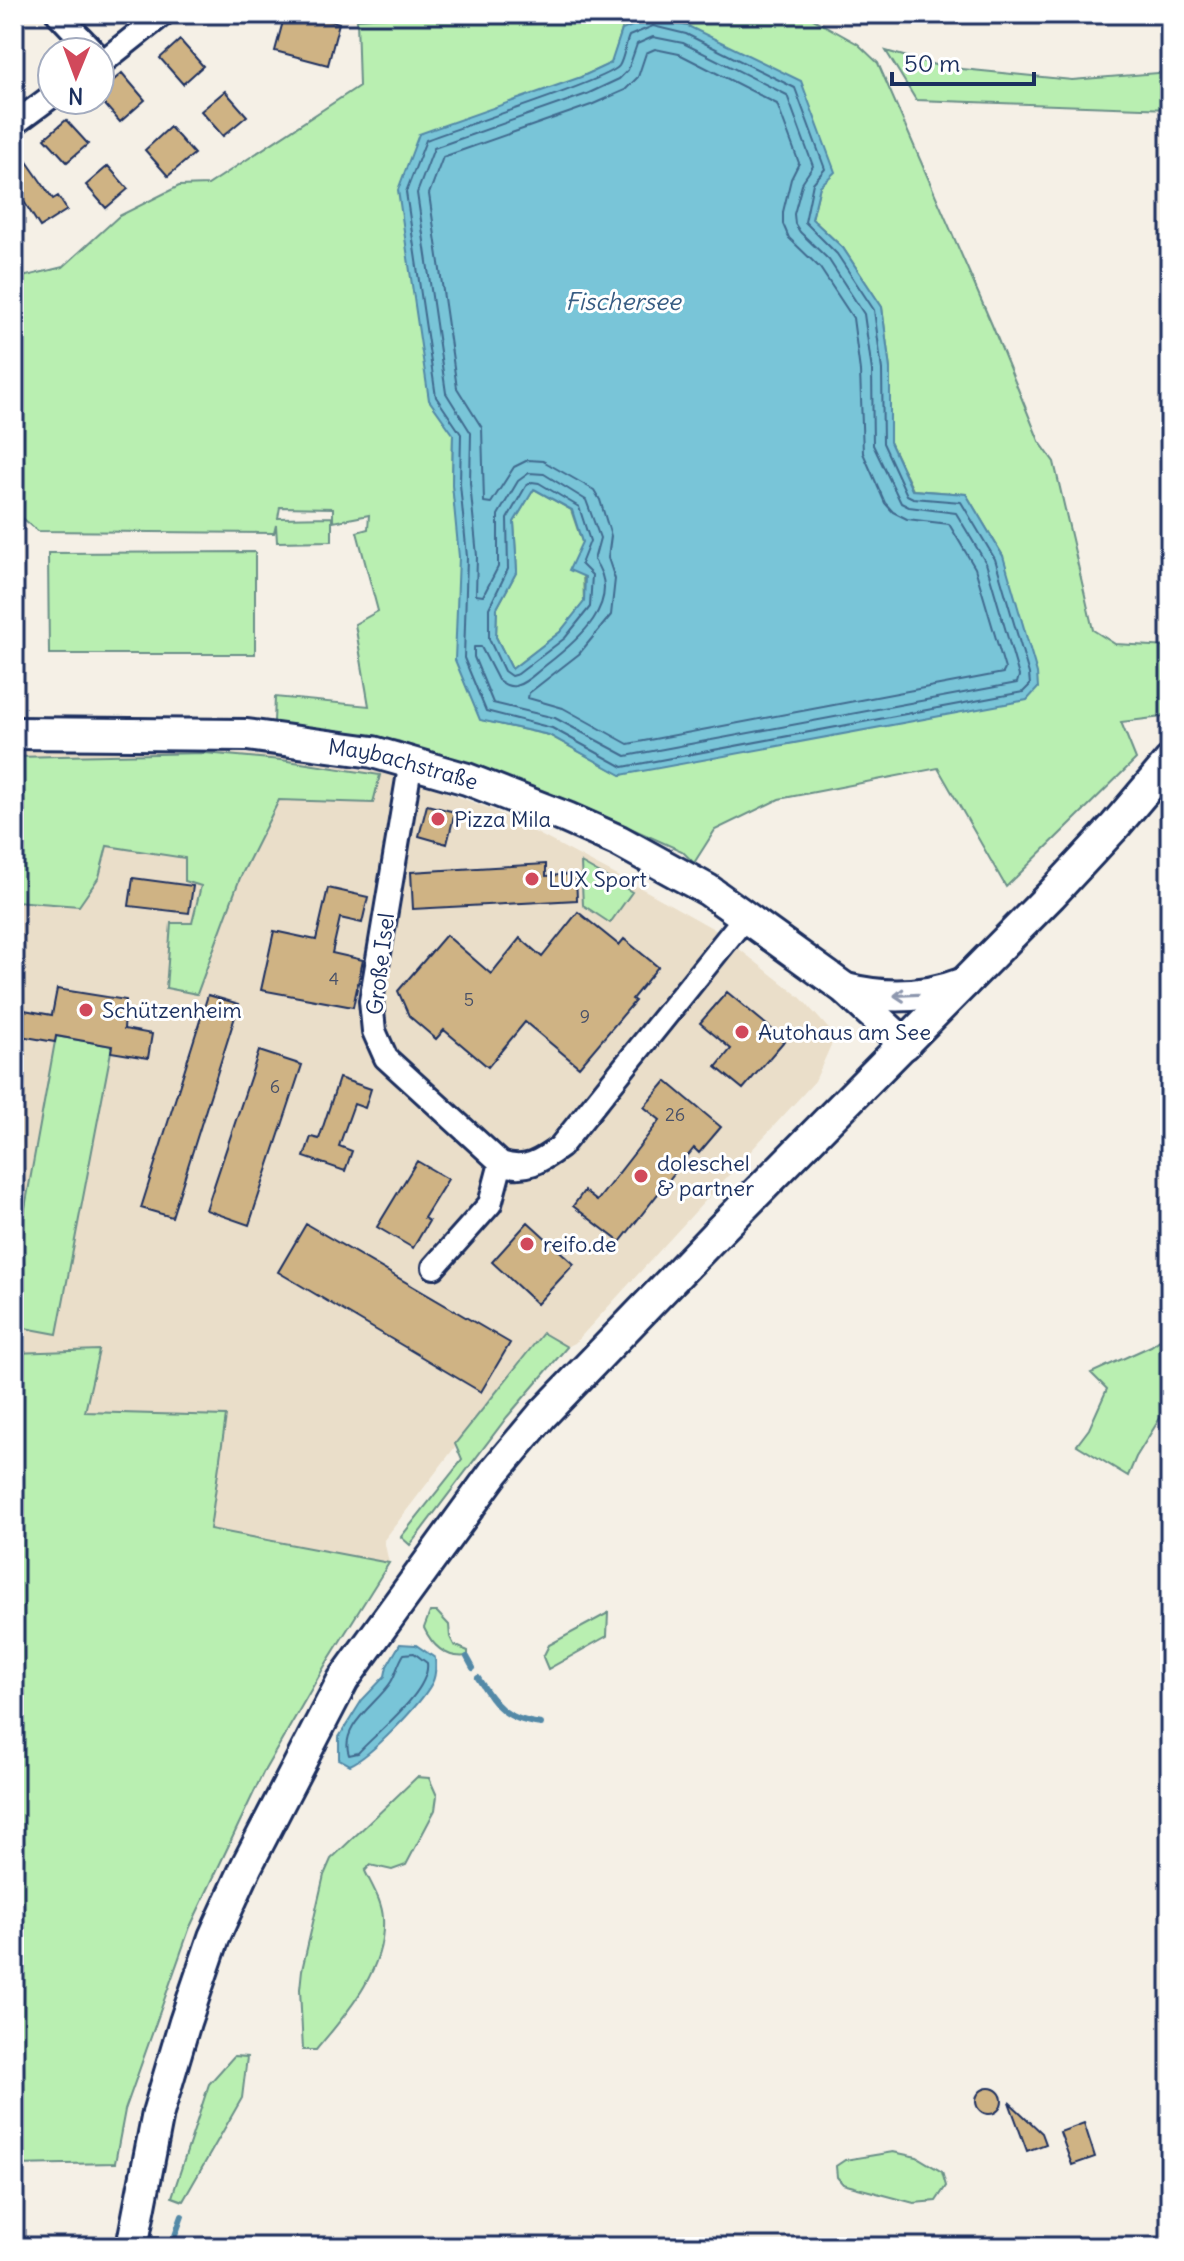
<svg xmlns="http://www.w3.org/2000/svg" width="1184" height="2261" font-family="Delius,sans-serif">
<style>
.built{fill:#eadec9}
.green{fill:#b9efb1;stroke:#6a8f88;stroke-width:2;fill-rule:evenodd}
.water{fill:#79c5d8;stroke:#5389a7;stroke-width:2;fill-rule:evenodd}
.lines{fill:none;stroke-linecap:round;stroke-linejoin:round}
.shore{stroke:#416b8f;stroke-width:2}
.stream{stroke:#5389a7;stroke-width:6}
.building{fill:#cfb384;stroke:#1b2f5e;stroke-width:2}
.street-casing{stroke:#1b2f5e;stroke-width:28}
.secondary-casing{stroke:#1b2f5e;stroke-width:36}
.street{stroke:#fff;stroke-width:22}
.secondary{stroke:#fff;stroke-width:30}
.oneway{stroke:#8d97ae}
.poi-dot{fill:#d1495b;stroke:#fff;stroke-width:3}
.labels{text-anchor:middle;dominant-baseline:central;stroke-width:6;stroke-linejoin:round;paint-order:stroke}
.number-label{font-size:18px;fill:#485068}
.street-label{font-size:22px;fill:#1b2f5e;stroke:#fff}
.poi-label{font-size:22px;fill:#1b2f5e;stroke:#fff;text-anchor:start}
.water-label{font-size:24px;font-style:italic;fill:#375c83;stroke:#fff}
</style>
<rect width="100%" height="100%" fill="#f5f0e6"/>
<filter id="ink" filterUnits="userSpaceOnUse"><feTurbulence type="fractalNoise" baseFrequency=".0125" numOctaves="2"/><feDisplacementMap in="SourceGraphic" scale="16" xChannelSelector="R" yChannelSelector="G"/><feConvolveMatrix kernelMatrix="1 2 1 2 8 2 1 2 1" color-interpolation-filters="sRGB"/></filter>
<g filter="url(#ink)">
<path class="built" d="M14,747l186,4 85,6 118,19 88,33 157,83 66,37 87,69 34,38 -20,45 -240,262 -8,4 -25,-14 -158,207 5,23 -179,-34 16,-112 -141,-5 14,-62 -85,3v-452l65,4 20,-28 8,-32 78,13 16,27 -9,38 -26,64 74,-109 39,-78 94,3 -92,-43 -76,-7 -191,4z"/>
<path class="green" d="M436,14h368l54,30 20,19 114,262 47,116 15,21 39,168 22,14 55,3v69l-49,6 15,37 -130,128 -68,-119 -159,31 -64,31 -21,33 -12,-12 -101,-45 -183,-65 -124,-19 1,-25 94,9 -14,-82 23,-13 -21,-79 11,-3 1,-14 -36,7v-14l-53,-1 -2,11 54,-1v24l-55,1 -1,-17 -2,8 -236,-2 -18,-15 -6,-1v-236l49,-12 56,-51 60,-30 29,-1 151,-99 -2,-67zM622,29l198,157 -8,33 31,29 39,59 8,62v73l23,48 53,4 37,62 -381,219 -73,-40 -68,-15 -29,-236 1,-50 128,-357 31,-14z
M886,51l56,16 130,13 98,-8v37l-254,-9z
M534,489l37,21 11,32 2,60 -24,30 -48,37 -16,-32 1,-29 20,-37 -3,-49z
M255,552v102h-206l-1,-101z
M205,753l76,7 99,15 -7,28 -94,-3 -39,78 -43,116 -31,-6 5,-65h21l9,-37 -16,-5v-23l-78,-12 -8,31 -20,29 -65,-5v-144z
M581,863l51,29 -22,31 -27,-18z
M56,1036l56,10 -55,288 -43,-8v-57z
M543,1333l24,14 -60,70 -97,128 -9,-8 61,-77 -7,-16z
M1170,1333v69l-34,55 -8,19 -51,-31 12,-16 18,-40 -16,-16 60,-27z
M99,1350l-14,62 141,4 -16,113 179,34 -62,99 -64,111 -73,154 -65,183 -10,53 -101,2v-812z
M430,1612h7l12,13 1,12 4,8 14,6v5c-21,3 -35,-9 -44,-28z
M608,1613l-1,23 -59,33 -5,-12 6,-12z
M417,1777l12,1 8,18 -2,14 -29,55 -14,5 -22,-5 -5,6c7,15 17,30 18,47 3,52 -36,95 -67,132h-13l-3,-61 2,-19 22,-95 7,-16z
M234,2056l13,1 -5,41 -59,103 -11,-4 37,-113z
M893,2152l24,5 25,15 4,14 -10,15 -22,2 -71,-19 -6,-7 -1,-11 9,-6z"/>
<path class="water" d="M651,18l37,8 113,55 34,91 -15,14 -8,33 31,29 39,59 8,62v73l22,48 54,4 37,62 34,117 1,15 -11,12 -406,75 -72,-40 -69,-15 -25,-60 4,-103 -7,-73 1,-50 -24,-34 -31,-210 21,-56 162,-57 30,-14 11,-33zM534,489l38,21 10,32 -13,28 16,7 -1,25 -24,30 -48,37 -16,-32 1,-29 20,-37 -3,-49z
M400,1644l16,1 19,13c1,9 1,17 -3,25 -12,22 -61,73 -82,82l-11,-6v-22l23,-37 23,-24 2,-10z"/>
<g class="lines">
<path class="shore" d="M653,26l33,8 109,54 30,81 -12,14 -8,39 32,32 37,56 8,60 1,73 24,52 6,3 48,4 34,57 34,115 1,11 -7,7 -400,75 -71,-39 -66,-17 -22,-53 3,-101 -7,-73 1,-50 -25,-37 -30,-205 20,-52c27,-11 183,-60 193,-74 5,-8 6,-21 10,-30z
M653,37l30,6 104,52 26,71 -10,15 -9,33 1,10 5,8 29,28 35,54 8,57 1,74 28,58 8,4 47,6 30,50 33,113 -2,7 -391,73 -71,-38 -62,-15 -19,-46v-10h7l17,33c6,4 10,7 17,6 11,-2 22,-14 31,-21 31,-24 79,-63 48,-105l6,-22 -14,-38 -42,-26 -15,-1 -11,8 -20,34v52l-15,29 -7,-1 1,-39 -7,-73 1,-50 -25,-40 -29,-200 17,-45 153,-54 32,-15 9,-9 9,-26z
M655,49l24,5 98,50 22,59 -8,16 -8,33v12l6,14 31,30 33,50 7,53 3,82 22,50 8,9 14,7 42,5 26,44 30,101 -2,4 -375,71 -65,-36 -35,-10 1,-5 50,-39 32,-39 4,-36 -7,-21 3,-22 -11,-36 -6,-10 -51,-29 -15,-1 -14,7 -23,36 -7,-1 -2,-74 -25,-40 -28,-194 14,-37 148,-52 34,-15 13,-13 8,-24z
M532,482l7,1 40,24 11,34 -9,23 11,11 -2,32 -25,31 -47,36 -7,2 -7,-5 -15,-32v-31l19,-39 -1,-50 19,-33z
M414,1653l13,10c4,28 -51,70 -69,90l-9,2c-10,-29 28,-51 42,-73 5,-8 7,-19 13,-28z"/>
<path class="stream" d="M467,1657l6,11
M478,1678c19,30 27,41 63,46
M171,2247l11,-31"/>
</g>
<path class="building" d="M285,14h21l33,9 -11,42 -53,-14z
M180,40l23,26 -20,18 -23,-26z
M122,73l23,27 -25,22 -20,-23v-7z
M225,91l22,25 -24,20 -22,-25z
M66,120l22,24 -21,18 -22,-24z
M170,127l24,27 -26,22 -23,-26z
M14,143l39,56 5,-3 9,14 -27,17 -17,-27 -9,7z
M108,166l20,23 -22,19 -20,-23z
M427,805l28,7 -8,32 -28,-8z
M546,864v12l30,-2 1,26 -164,9 -2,-37z
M133,878l60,8 -4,27 -60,-7z
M328,888l40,9 -6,26 -22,-5 -8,35 31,7 -10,47 -92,-17 13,-59 42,9z
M578,912l41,33 5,-6 34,28 -26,32 3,2 -56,66 -54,-45 -37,45 -44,-37 -8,9 -27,-23 -11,-25 48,-56 45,39 29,-36 22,19z
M57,989l69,11 -2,29 28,5 -4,24 -37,-6 1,-6 -56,-10 -1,6 -35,-6 4,-26 28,5z
M727,992l58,48 -42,49 -27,-22 15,-18 -31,-26z
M208,995l31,9 -67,213 -31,-9z
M259,1051l43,14 -53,160 -43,-15z
M339,1078l32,11 -6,19 -11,-4 -15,42 13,5 -7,20 -41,-14 7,-20 8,2z
M666,1081l55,46 -22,26 -5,-5 -74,94 -47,-36 11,-15 13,10 63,-81 -16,-13z
M417,1161l31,18 -24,39 5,3 -16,27 -36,-21z
M528,1222l46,42 -37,40 -45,-42z
M306,1224l204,119 -29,49 -203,-120z
M976 2101a13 13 0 1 1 26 0a13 13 0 1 1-26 0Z
M1009,2102l33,31 4,11 -19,7z
M1084,2123l11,34 -23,8 -12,-33z"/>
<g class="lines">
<g class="street-casing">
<path id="street" d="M58,14l36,38
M100,64l63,-50
M14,124l38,-28
M411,761l-40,240 3,30 12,27 115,105c24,9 40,-2 59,-16l185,-230
M434,1267l56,-63 11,-41"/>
</g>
<g class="secondary-casing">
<g id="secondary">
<path id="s1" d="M14,733l233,2 126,17 94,27 100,39 52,23 89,49 136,98 61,56"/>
<path d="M846,989c40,10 79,9 118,-6"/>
<path d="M132,2247l26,-134 27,-91 29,-85 33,-72 96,-185 152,-209 47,-56 178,-185 331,-335 64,-69 55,-65"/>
</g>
</g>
<use href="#street" class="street"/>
<use href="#secondary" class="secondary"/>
</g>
<defs><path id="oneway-shaft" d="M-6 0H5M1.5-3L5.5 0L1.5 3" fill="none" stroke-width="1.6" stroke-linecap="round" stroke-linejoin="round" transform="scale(2)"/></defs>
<use class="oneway" href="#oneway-shaft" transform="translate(906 995) rotate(177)"/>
</g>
<g class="poi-dot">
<circle cx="438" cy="819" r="8"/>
<circle cx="532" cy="879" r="8"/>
<circle cx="86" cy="1010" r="8"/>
<circle cx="742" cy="1032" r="8"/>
<circle cx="641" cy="1176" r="8"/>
<circle cx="527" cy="1244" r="8"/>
</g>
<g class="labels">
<g class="number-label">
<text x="334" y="978">4</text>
<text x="469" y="999">5</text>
<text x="585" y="1016">9</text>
<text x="275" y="1086">6</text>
<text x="675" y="1114">26</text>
</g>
<g class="street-label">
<text stroke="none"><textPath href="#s1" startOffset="392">Maybachstraße</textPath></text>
<text transform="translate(380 964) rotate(-83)">Große Isel</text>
</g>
<g class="poi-label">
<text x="454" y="819">Pizza Mila</text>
<text x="548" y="879">LUX Sport</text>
<text x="102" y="1010">Schützenheim</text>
<text x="758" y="1032">Autohaus am See</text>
<text x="657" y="1163">doleschel<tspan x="657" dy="25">&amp; partner</tspan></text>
<text x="543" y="1244">reifo.de</text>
</g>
<g class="water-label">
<text x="623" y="301">Fischersee</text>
</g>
</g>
<rect width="1184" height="2261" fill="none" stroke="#fff" stroke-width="48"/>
<rect x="24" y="24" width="1136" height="2213" fill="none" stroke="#1b2f5e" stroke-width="3" filter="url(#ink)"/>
<g transform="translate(76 76) rotate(181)"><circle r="38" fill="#ffffff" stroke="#a4acbf" stroke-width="2"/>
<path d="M0-6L14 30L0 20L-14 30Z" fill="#d1495b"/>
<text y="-12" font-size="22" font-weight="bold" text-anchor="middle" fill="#1b2f5e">N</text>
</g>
<path d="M892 72v12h142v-12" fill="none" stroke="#1b2f5e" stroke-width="4"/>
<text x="904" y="72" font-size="24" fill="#1b2f5e" stroke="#ffffff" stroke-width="6" paint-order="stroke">50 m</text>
</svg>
